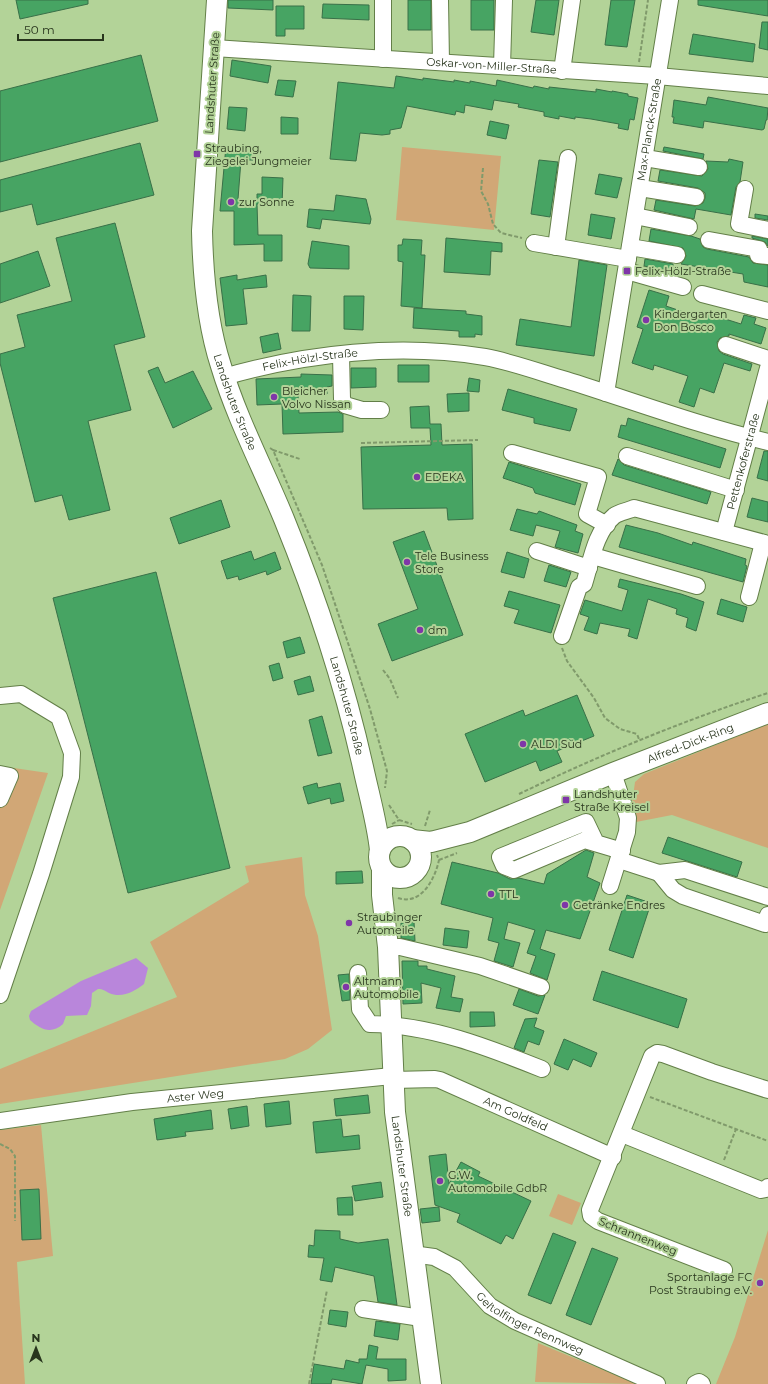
<svg xmlns="http://www.w3.org/2000/svg" width="768" height="1384" font-family="Montserrat,sans-serif">
<style>
.green{fill:#d1a776}
.water{fill:#b986db}
.building{fill:#47a463;stroke:#397048}
.lines{fill:none;stroke-linecap:round;stroke-linejoin:round}
.minor-casing{stroke:#637f48;stroke-width:18}
.major-casing{stroke:#637f48;stroke-width:22}
.path{stroke:#809a6b;stroke-width:2;stroke-dasharray:4 2;stroke-linecap:butt}
.minor{stroke:#fff;stroke-width:16}
.major{stroke:#fff;stroke-width:20}
.poi-dot{fill:#7f36a8;stroke:#b3d398;stroke-width:1.5}
.labels{text-anchor:middle;dominant-baseline:central;stroke-width:4;stroke-linejoin:round;paint-order:stroke}
.street-label{font-size:11px;fill:#28351d;stroke:#b3d398}
.poi-label{font-size:11px;fill:#28351d;stroke:#b3d398;text-anchor:start}
</style>
<rect width="100%" height="100%" fill="#b3d398"/>
<path class="green" d="M402,147l99,9 -7,74 -98,-10z
M768,724v124l-96,-33 -36,7 -4,-18 3,-22 9,-8z
M0,766l48,7 -48,137z
M302,857l3,38 13,41 14,94 -24,19 -23,10 -285,45v-35l177,-72 -27,-55 99,-60 -4,-16z
M41,1125l12,131 -36,6 8,122h-25v-254z
M558,1194l23,9 -9,22 -23,-9z
M768,1230v154h-52l19,-47z
M538,1343l99,41 -102,-2z"/>
<path class="water" d="M136,958l12,10 -4,16c-9,7 -22,15 -35,9 -4,-2 -6,-4 -11,-4l-6,4 -1,13 -4,9 -21,1 -3,8c-12,11 -23,5 -33,-4l-1,-4 2,-5 50,-30z"/>
<path class="building" d="M16,0h72v4l-68,15z
M228,0h45v10l-45,-2z
M408,0h23v30h-23z
M471,0h23v30h-23z
M536,0h23l-5,35 -23,-3z
M611,0h24l-8,47 -22,-2z
M698,0h70v16l-70,-11z
M323,4l46,1v15l-47,-2z
M276,6h28v23h-19v7h-9z
M762,22h6v28l-9,-2z
M693,34l62,10 -2,18 -64,-8z
M141,55l17,66 -158,41v-71z
M232,60l39,6 -3,17 -38,-7z
M396,76l27,4v-2l31,4v-2l16,3v-2l26,5 1,-6 36,8 1,-2 15,3v-2l47,5v-3l16,3v-1l16,3v2l10,2 -4,22 -4,-1 -2,11 -10,-2 1,-4 -28,-5 -16,-2v2l-16,-3v3l-15,-3v-4l-26,-5 1,-3 -25,-4 -2,10 -27,-5 -1,8 -8,-2 -1,4 -48,-9 -6,22 -11,2v4l-8,1 -22,-2 -4,28 -26,-2 8,-77 56,6z
M278,80l18,1 -3,16 -18,-2z
M708,97l60,11 -1,12h-1l-2,9 -2,1 -58,-9 -1,7 -30,-5 1,-6h-2l2,-17 32,5z
M229,107l18,1 -2,23 -18,-2z
M281,117l17,1v16h-17z
M490,121l19,4 -3,14 -19,-4z
M140,143l14,52 -117,30 -5,-21 -32,8v-32z
M226,146l28,1 -1,13h-12l-3,39 19,2v-7h5v-17l21,1 -1,27 -25,-1 1,31h24v26h-18v-17l-30,1v-34h-14z
M664,147l40,7 -1,5 -40,-8z
M729,159l14,3 -3,20 -4,5 -5,28 -35,-6 -2,10 -40,-9 2,-10 39,6 8,-3 2,-5v-5l-7,-5 -40,-7 2,-11 42,6 6,-7 -2,-8 22,1z
M539,160l19,2 -8,55 -19,-3z
M599,174l23,4 -5,20 -22,-4z
M336,195l30,4 5,20 -1,5 -48,-5 -2,10 -13,-2 2,-18 25,2z
M591,214l24,4 -4,21 -23,-4z
M755,214l13,2v4l-13,-2z
M115,223l30,114 -31,8 17,65 -43,11 22,89 -41,10 -7,-25 -27,7 -35,-139v-9l25,-7 -8,-32 55,-14 -16,-63z
M651,229l40,7 9,3 3,8 4,2 42,8 4,6 15,2v22l-24,-5 -1,-8 -62,-10 5,-8 -3,-8 -34,-7z
M752,236l16,3v7l-3,-4 -13,-4z
M446,238l56,5v9l-11,-1 -1,24 -46,-3z
M403,239l19,1 -1,15h4l-3,53 -21,-2 2,-44 -5,-1v-16h4z
M312,241l37,5v23l-39,-1 -2,-4z
M38,251l12,35 -50,17v-39z
M645,259l28,5v8l-29,-6z
M579,260l28,5 -13,91 -78,-11 4,-26 51,8z
M237,275v5l29,-5 1,12 -24,2 4,35 -21,2 -6,-48z
M649,290l20,6 -3,10 35,12 2,-6 38,12 3,-9 12,3 -2,6 12,4 -5,16 -32,-10v2l-9,2 -3,4 2,9 4,3 29,10 -2,7 -26,-8 -10,30 -14,-5 -6,19 -15,-5 9,-26 -34,-11 -1,5 -21,-7 11,-34 -6,-2z
M293,295l18,1 -1,35h-18z
M344,296h20l-1,34 -19,-1z
M414,308l52,3v3l16,2v19l-7,-1v3h-16v-6l-46,-3z
M278,333l3,16 -18,4 -3,-16z
M398,365h31v17h-31z
M158,367l7,16 28,-12 19,38 -39,19 -25,-57z
M351,368h25v19l-25,1z
M301,374l31,1v11l-5,1v7l-29,1 1,18 39,-1 5,2v18l-60,2 -1,-30 -25,1 -1,-26 45,-2z
M469,378l11,2 -1,12 -12,-1z
M508,389l69,20 -7,22 -36,-8v-5l-32,-8z
M469,393v18l-21,1 -1,-18z
M429,406l1,18h11l1,21 30,-1 1,75 -25,1 -1,-12 -84,1 -2,-62 70,-2 -1,-17h-19l-1,-21z
M628,418l98,31 -6,19 -102,-31 3,-12 5,1z
M764,451h4v30l-11,-3z
M618,459l6,6 87,27 -4,12 -95,-29z
M509,462l72,22 -6,21 -40,-12 -2,-5 -30,-10z
M752,498l16,4v20l-21,-5z
M221,500l9,27 -51,17 -9,-26z
M517,509l20,5 2,-3 38,14 -2,6 8,3 -5,19 -23,-6 5,-16 -24,-6 -3,11 -23,-6z
M626,525l32,8 34,12 1,-3 53,17 -1,6 2,1 -4,16 -124,-35z
M424,531l39,104 -71,26 -14,-37 40,-15 -25,-67z
M251,551l3,9 21,-8 6,17 -14,6 -1,-4 -27,9 -1,-4 -11,3 -6,-18z
M507,552l22,7 -5,19 -23,-6z
M549,565l22,7 -5,15 -22,-6z
M156,572l74,296 -102,25 -75,-295z
M620,579l61,15 23,8 -8,29 -10,-4 2,-9 -12,-4 1,-5 -29,-10 -11,40 -9,-3 2,-7 -30,-6 -3,11 -13,-4 5,-13 -9,-3 5,-14 37,11 6,-21 -10,-3z
M509,591l51,14 -9,28 -37,-10 5,-13 -15,-4z
M721,599l26,8 -4,15 -26,-8z
M300,637l5,16 -18,5 -4,-16z
M279,663l4,15 -10,3 -4,-15z
M310,676l4,15 -16,4 -4,-14z
M577,695l17,41 -37,15 5,11 -22,9 -4,-10 -51,21 -20,-48 58,-24 2,6z
M322,716l10,37 -14,3 -9,-36z
M317,783l1,5 22,-5 4,18 -13,3 -1,-6 -22,6 -5,-17z
M668,837l74,25 -5,15 -75,-24z
M586,850l8,3 -7,24 13,6 -20,56 -34,-9 -6,19 15,5 -8,26 -17,-7 6,-17 -9,-3 8,-23 -27,-8 -4,17 16,4 -7,24 -19,-6 5,-18 -11,-3 5,-22 -52,-14 11,-42 46,11 12,6 9,-1 25,6 3,-10z
M362,871l1,12 -27,1v-12z
M627,895l24,8 -18,55 -24,-8z
M414,922l1,19 -14,-3v-15z
M445,928l24,3 -2,17 -24,-3z
M402,961h16v5h9v3l28,7 -4,21 12,2 -3,13 -24,-4 5,-20 -20,-5 1,20 -19,1z
M602,971l85,28 -9,29 -85,-28z
M349,974l1,26 -8,1 -4,-26z
M519,989l19,7 7,-1 -7,19 -25,-9z
M470,1012h24l1,14 -25,1z
M537,1018l-3,9 10,4 -5,14 -11,-4 -4,11 -10,-4 11,-29z
M564,1039l33,14 -6,14 -18,-8 -5,11 -14,-6z
M368,1095l2,18 -34,3 -2,-17z
M289,1101l2,23 -25,3 -2,-23z
M247,1106l2,20 -18,3 -3,-20z
M211,1110l2,19 -28,3 1,4 -29,4 -3,-21z
M341,1119l2,18 16,-2 1,14 -44,4 -3,-31z
M446,1154l3,30 12,-22 19,10 -2,4 53,25 -18,38 -7,-4 -5,9 -44,-22 3,-8 -25,-9 -6,-49z
M381,1182l2,15 -28,4 -3,-15z
M39,1189l2,50 -19,1 -2,-50z
M352,1197l1,18h-15l-1,-17z
M439,1207l1,14 -18,2 -2,-14z
M315,1230l25,1v8l18,4 30,-4 9,66 -19,-3 -4,-26 -39,-9 -3,15 -12,-2 4,-22 -16,-1 1,-12 5,1z
M553,1233l23,9 -25,62 -23,-9z
M592,1248l26,10 -27,67 -25,-10z
M330,1310l18,2 -2,15 -18,-3z
M376,1321l24,3 -2,16 -24,-4z
M369,1345l9,2 -2,12h30v21l-18,1v-12l-22,-4 -4,19 -30,-5 -1,5h-20l3,-20 30,5 2,-9 13,3v-4h8z"/>
<g class="lines">
<g class="minor-casing">
<g id="minor">
<path d="M440,0l1,62"/>
<path id="s1" d="M214,48l443,28 111,10"/>
<path d="M383,59v-59"/>
<path d="M502,66l2,-66"/>
<path d="M562,71l10,-71"/>
<path d="M645,158l54,9"/>
<path d="M640,188l56,9"/>
<path d="M745,189l-6,35 29,6"/>
<path d="M635,216l54,11"/>
<path d="M709,240l50,9 -1,6 10,1"/>
<path d="M534,243l94,16"/>
<path d="M556,247l12,-89"/>
<path d="M630,247l47,8"/>
<path d="M627,271l56,16"/>
<path d="M702,294l66,17"/>
<path d="M726,345l42,14"/>
<path d="M341,355l1,44 3,6 17,5h19"/>
<path id="s2" d="M224,377c83,-24 175,-34 261,-20 27,5 54,15 81,23 67,21 134,46 202,62"/>
<path id="s3" d="M606,393l64,-393"/>
<path d="M512,453l86,24 -11,37 20,11"/>
<path d="M627,456l109,34"/>
<path id="s4" d="M724,532l44,-164"/>
<path d="M537,551l52,17"/>
<path d="M593,556l104,30"/>
<path d="M749,597l14,-54"/>
<path d="M562,636l17,-49 5,-3c7,-22 11,-52 30,-68 5,-4 14,-5 20,-8l134,36"/>
<path d="M0,696l21,-2 38,23 13,36 -1,24 -30,97 -41,121"/>
<path d="M0,774l10,2 -10,23"/>
<path d="M596,843l-10,-21 -86,35 4,9 10,4 71,-30 37,11"/>
<path d="M619,860l40,13 26,-3 83,27"/>
<path d="M659,873l14,17 10,6 82,28 3,-9"/>
<path d="M610,886l17,-54 1,-14 -15,-45"/>
<path d="M388,947h12l80,19 61,21"/>
<path d="M358,973l2,36 10,15c61,1 117,23 172,45"/>
<path id="s5" d="M393,1080l42,-1 5,1 173,77"/>
<path id="s6" d="M0,1121l132,-19 260,-26"/>
<path d="M622,1134l139,56 5,-1 2,-2"/>
<path id="s7" d="M412,1254l22,3 21,11 35,38 25,15 142,63"/>
<path d="M724,1270l-126,-49 -7,-5 -1,-6 62,-154 5,-3 6,1 49,18 56,18"/>
<path d="M363,1309l58,9"/>
<path d="M695,1384l4,-2 3,2"/>
</g>
</g>
<g class="major-casing">
<g id="major">
<path id="s8" d="M217,0l-15,231c1,46 5,92 19,135 16,53 42,102 63,153 33,81 60,163 79,248 6,28 14,55 17,83"/>
<circle cx="400" cy="857" r="21"/>
<path id="s9" d="M412,840l19,2 39,-10 143,-59 155,-60"/>
<path id="s10" d="M382,870v25l6,52 7,165 36,272"/>
</g>
</g>
<path class="path" d="M639,62l9,-62
M483,168l-2,23 7,13 5,20 8,9 21,5
M361,443l117,-3
M270,448l3,2 49,115 48,144 17,62 -2,17
M273,450l27,9
M562,648l5,13 27,37 11,20 15,11 17,5 2,5
M383,670l7,9 8,19
M519,794c81,-39 163,-73 249,-101
M389,805l10,15 13,4
M392,824l7,-4
M425,826l5,-16
M439,860l18,-7
M398,898c23,8 37,-19 41,-38l-2,-5
M650,1097l118,44
M0,1144l10,5 5,7v65
M724,1160l12,-31
M309,1384l18,-94"/>
<use href="#minor" class="minor"/>
<use href="#major" class="major"/>
</g>
<g class="poi-dot">
<rect x="193" y="150" width="8" height="8" rx="2"/>
<circle cx="231" cy="202" r="4"/>
<rect x="623" y="267" width="8" height="8" rx="2"/>
<circle cx="646" cy="320" r="4"/>
<circle cx="274" cy="397" r="4"/>
<circle cx="417" cy="477" r="4"/>
<circle cx="407" cy="562" r="4"/>
<circle cx="420" cy="630" r="4"/>
<circle cx="523" cy="744" r="4"/>
<rect x="562" y="796" width="8" height="8" rx="2"/>
<circle cx="491" cy="894" r="4"/>
<circle cx="565" cy="905" r="4"/>
<circle cx="349" cy="923" r="4"/>
<circle cx="346" cy="987" r="4"/>
<circle cx="440" cy="1181" r="4"/>
<circle cx="760" cy="1283" r="4"/>
</g>
<g class="labels">
<g class="street-label">
<text stroke="none"><textPath href="#s1" startOffset="278">Oskar-von-Miller-Straße</textPath></text>
<text transform="translate(212 83) rotate(-86)">Landshuter Straße</text>
<text stroke="none"><textPath href="#s3" startOffset="267">Max-Planck-Straße</textPath></text>
<text stroke="none"><textPath href="#s2" startOffset="88">Felix-Hölzl-Straße</textPath></text>
<text stroke="none"><textPath href="#s8" startOffset="407">Landshuter Straße</textPath></text>
<text stroke="none"><textPath href="#s4" startOffset="73">Pettenkoferstraße</textPath></text>
<text stroke="none"><textPath href="#s8" startOffset="731">Landshuter Straße</textPath></text>
<text stroke="none"><textPath href="#s9" startOffset="297">Alfred-Dick-Ring</textPath></text>
<text stroke="none"><textPath href="#s6" startOffset="197">Aster Weg</textPath></text>
<text stroke="none"><textPath href="#s5" startOffset="130">Am Goldfeld</textPath></text>
<text stroke="none"><textPath href="#s10" startOffset="297">Landshuter Straße</textPath></text>
<text transform="translate(638 1236) rotate(22)">Schrannenweg</text>
<text stroke="none"><textPath href="#s7" startOffset="141">Geltolfinger Rennweg</textPath></text>
</g>
<g class="poi-label">
<text x="205" y="148">Straubing,<tspan x="205" dy="13">Ziegelei Jungmeier</tspan></text>
<text x="239" y="202">zur Sonne</text>
<text x="635" y="271">Felix-Hölzl-Straße</text>
<text x="654" y="314">Kindergarten<tspan x="654" dy="13">Don Bosco</tspan></text>
<text x="282" y="391">Bleicher<tspan x="282" dy="13">Volvo Nissan</tspan></text>
<text x="425" y="477">EDEKA</text>
<text x="415" y="556">Tele Business<tspan x="415" dy="13">Store</tspan></text>
<text x="428" y="630">dm</text>
<text x="531" y="744">ALDI Süd</text>
<text x="574" y="794">Landshuter<tspan x="574" dy="13">Straße Kreisel</tspan></text>
<text x="499" y="894">TTL</text>
<text x="573" y="905">Getränke Endres</text>
<text x="357" y="917">Straubinger<tspan x="357" dy="13">Automeile</tspan></text>
<text x="354" y="981">Altmann<tspan x="354" dy="13">Automobile</tspan></text>
<text x="448" y="1175">G.W.<tspan x="448" dy="13">Automobile GdbR</tspan></text>
<text x="752" y="1277" text-anchor="end">Sportanlage FC<tspan x="752" dy="13">Post Straubing e.V.</tspan></text>
</g>
</g>
<g transform="translate(36 1348)" stroke="#b3d398" stroke-width="3" paint-order="stroke">
<path d="M0-3L7 15L0 10L-7 15Z" fill="#28351d"/>
<text y="-6" font-size="11" font-weight="bold" text-anchor="middle" fill="#28351d">N</text>
</g>
<path d="M18 34v6h85v-6" fill="none" stroke="#28351d" stroke-width="2"/>
<text x="24" y="34" font-size="12" fill="#28351d" stroke="#b3d398" stroke-width="3" paint-order="stroke">50 m</text>
</svg>
